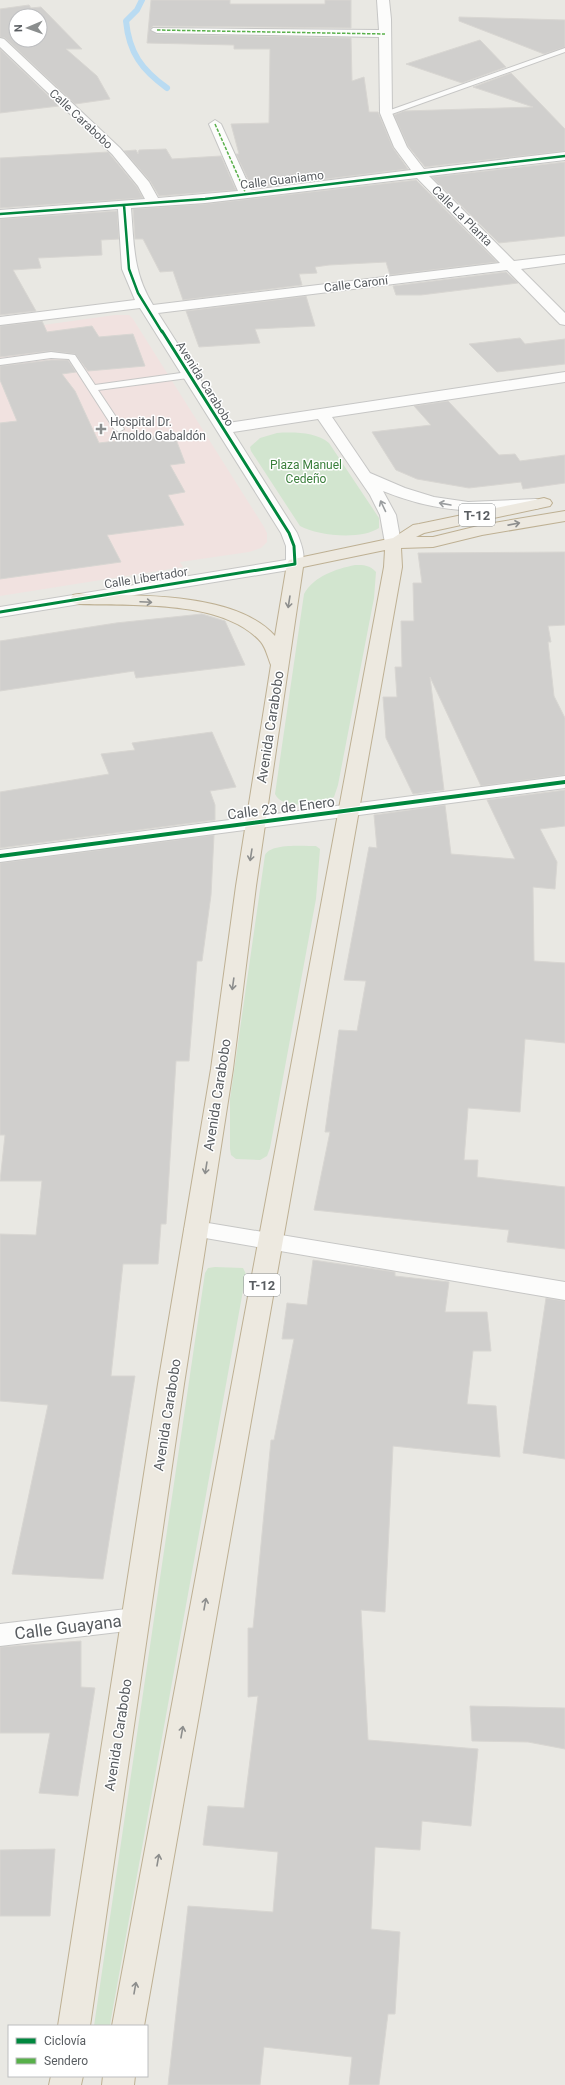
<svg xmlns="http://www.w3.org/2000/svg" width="565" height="2085" font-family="Roboto,sans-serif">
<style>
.medical{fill:#f1e2e0}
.green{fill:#d2e5cf}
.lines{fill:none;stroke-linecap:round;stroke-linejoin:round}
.stream{stroke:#b9dbf2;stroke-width:6}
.building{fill:#d0cfcd;stroke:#d8d6d2;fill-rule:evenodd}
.lane-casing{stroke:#c6c6c5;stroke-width:2}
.street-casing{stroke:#c6c6c5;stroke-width:2}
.highway-casing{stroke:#beb093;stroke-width:2}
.lane{fill:#fcfcfb;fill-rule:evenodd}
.street{fill:#fcfcfb;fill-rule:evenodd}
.highway{fill:#ede9e0;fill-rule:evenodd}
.quiet{stroke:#58b04a;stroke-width:1.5;stroke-dasharray:3.5 1.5;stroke-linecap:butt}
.cycleway-far2-casing{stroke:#fff;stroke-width:4}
.cycleway-far1-casing{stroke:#fff;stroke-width:5}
.cycleway-casing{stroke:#fff;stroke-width:6}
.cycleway-far2{stroke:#00873e;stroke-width:2.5}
.cycleway-far1{stroke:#00873e;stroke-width:3}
.cycleway{stroke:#00873e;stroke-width:4}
.oneway{stroke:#9a9d9f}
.oneway2{stroke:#8d8e8d}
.poi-dot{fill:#8b8e8e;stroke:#fff;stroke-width:1.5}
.labels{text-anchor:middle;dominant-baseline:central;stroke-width:3;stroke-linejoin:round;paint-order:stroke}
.far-street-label{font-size:12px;fill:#595d61;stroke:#fff}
.far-poi-label{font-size:12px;fill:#595d61;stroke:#fff;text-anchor:start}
.far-park-label{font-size:12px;fill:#3a7f3b;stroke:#fff}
.shield{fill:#fff;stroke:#8b8e90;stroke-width:1}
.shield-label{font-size:13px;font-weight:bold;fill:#595d61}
.street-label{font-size:14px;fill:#595d61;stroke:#fff}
.near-street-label{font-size:17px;fill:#595d61;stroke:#fff}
</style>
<rect width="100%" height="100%" fill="#e9e8e3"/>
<path class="medical" d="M115,315h14l4,4 131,208 3,6v9l-6,6 -12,4 -69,10 3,5 -183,29v-265z"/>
<path class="green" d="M277,433c17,-1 39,-1 52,10l50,75v10c-18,12 -61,8 -79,-2l-49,-75 -1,-4 10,-9z
M355,565c9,0 15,0 21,7l-2,26 -36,187 -4,12c-14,7 -51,14 -59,-3l29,-200c10,-18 32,-25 51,-29z
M316,846l4,3 -4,50 -46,249 -3,8 -7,4 -24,-1 -5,-4 -1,-6v-50l35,-244c5,-12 40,-9 51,-9z
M215,1267l28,1 3,6 -135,745 -1,7h-16l111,-753 3,-5z"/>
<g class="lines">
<path class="stream" d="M142,0l-5,10 -11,11c3,32 16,49 41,67"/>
</g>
<path class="building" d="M151,0h79v4h95v-4h26v28l-198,-2 -3,4 7,4 194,4 1,43 12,-4 5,35h9l15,36 15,21 -156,19 -16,-34h3l-8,-30 38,-1 1,-74h-36v-4l-87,-2z
M29,5l2,3 10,-1 41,42h-16l31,27 13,23 -35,5 -70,-66 -5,-1v-28zM16,16h24v24h-24z
M459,17l106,3v27l-21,7 -85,-33z
M480,40l26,27 -44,16 -56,-19z
M0,49l59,57 -59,7z
M511,73l54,56v22l-140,16 -17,-21 -14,-31 10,-4 129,-4 -60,-20z
M166,149l6,10 49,-3 15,34 -77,6 -9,-15 -26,-30 12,-1 2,4 1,-4z
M108,152l29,35 6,11 -143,10v-50z
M565,162v74l-66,7 -67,-66z
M416,180l81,82 -107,13 -4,-13 -57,3 -14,2 2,6 -18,1 3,11 -119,15 -10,-29 -13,1 -17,-33h-8l-2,-30 72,-5z
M117,211l2,28 -18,1 1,15 -64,3 3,10 -28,2 23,41 -36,4v-96z
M506,272l12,11 -97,12h-25l-3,-9z
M306,296l9,30 -60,3 5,14 -61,4 -13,-36z
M42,321l5,11 45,-6 7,11 34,-3 12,32 -57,5 -13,-17 -24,-3 -51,6v-31z
M520,338l5,6 40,-5v25l-68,8 -28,-28z
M51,360h17l8,12 -14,2 13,17 24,52 75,-9 11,29 -15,2 15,27 -17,3 16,30 -77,10 14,27 -121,17v-156l17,-2 -17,-41v-14z
M448,401l51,54 16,-1 5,7 45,-6v28l-42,6 -2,-7 -52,6 -52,-9 -21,-9 -24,-38 59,-7 -17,-19z
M565,552v73l-17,1 3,16h-3l6,54 11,22v57l-84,11 -51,-109 14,113 -31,4 -27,-56 -3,-41h14l-2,-30h7l-1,-46h13l-1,-38h9l-4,-30z
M202,614l23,7 20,44 -109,13 -2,-7 -134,20v-50l116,-18z
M212,732l24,55 -26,4 5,14v15l-215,28v-56l109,-18 -8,-20 34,-4 -3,-7z
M565,790v36l-25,3 17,33 -2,27 -22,-2 1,74 31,2v80l-40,-4 -5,73 -52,-4 -4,52h14l-1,17 88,10v62l-58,-7 2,-12 -195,-20 16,-78h-5l14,-102 18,1 9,-50 -22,-1 25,-133 8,1 -3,-33 71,-10 6,49 64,5 -28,-59z
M214,835l-3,60 -9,66h-5l-8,100h-13l-10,163h-5l-3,40h-35l-12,112h24l-32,203 -91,-5 36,-169 -48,-4v-167l36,1 6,-54h-42l5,-46h-5v-272z
M313,1260l82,12v4l54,6 -4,30h42l4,39h-18l-6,53 29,2 4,51 -107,-11 -8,166 -24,-2 7,130 110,9 -7,77 -49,-5 -2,29 -45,-3 -4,82 29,3 -5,82h-7l-9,71h-30l3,-28 -88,-10 -4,38h-92l20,-179 85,6 5,-60 -75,-7 5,-39 36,2 14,-112 -10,1v-69h5l18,-188h3l20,-101h-12l5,-36 20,2z
M546,1298l19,3v158l-42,-6z
M81,1641v46l14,1 -17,108 -39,-3 11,-60h-50v-86z
M470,1706l95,2v41l-37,-7 -56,-1z
M55,1849l-5,67h-50v-66z"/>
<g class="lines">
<g class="lane-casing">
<path id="lane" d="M565,48v4l-176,63 -7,-2z
M51,352l24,3 20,30 93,-13 4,3 -4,3 -90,12 26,39 -5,3 -5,-3 -45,-70 -18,-1 -51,7v-6z"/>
</g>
<g class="street-casing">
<path id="street" d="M377,0h12l2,19 1,94 15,34 17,22 141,-17v8l-136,16 85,85 51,-6v8l-44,6 44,44v12l-5,-1 -53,-54 -349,43 70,110 337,-51v10l-233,35 38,56 35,15 29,9 34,5 68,-3 6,2 2,3 -2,3 -6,2c-60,3 -96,5 -153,-18l13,24 5,28 -2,4 -6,1 -6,-1 -2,-4 -5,-28 -10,-20 -52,-76 -85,13 64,101c4,10 10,25 4,35l-301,49v-10l286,-47v-14l-5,-13 -141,-225 -140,17v-8l135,-17 -13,-31 -4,-60 -118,9v-8l145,-11 -7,-13 -26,-32 -112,-107v-9l4,1 116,109 29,34 9,16 80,-7 -29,-67 6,-4 6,4 30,66 160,-20 -17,-23 -14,-34 -1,-76 -222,-4 -6,-3 2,-2 226,2zM417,178l83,85 -347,42c-20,-32 -19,-60 -22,-97l74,-5z
M565,776v12l-565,74v-12z
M196,1221l369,61v18l-377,-65 -4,-6 4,-6z
M135,1608l10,3 4,8 -4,8 -10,3 -135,16v-22z"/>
</g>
<g class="highway-casing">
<path id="highway" d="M544,498l6,2 2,3 -2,3 -126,27 -8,4h17l49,-12 83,-14v10l-83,14 -49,12 -32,1 1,19 -258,1459h-32l272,-1459 1,-17 -82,17 -47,319 -23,183 -49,315 -94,642h-32l100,-642 53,-315 25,-183 35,-221c-3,-7 -5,-17 -10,-23 -38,-43 -129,-36 -182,-38l-6,-1 -3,-4 3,-4 6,-1c56,2 156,-3 196,42l12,-72 2,-4 104,-22 20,-13 6,-1z
M51,2076h32l-2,9h-32z
M103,2076h32l-1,9h-32z"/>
</g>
<use href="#lane" class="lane"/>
<use href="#street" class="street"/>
<use href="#highway" class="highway"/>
<path class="quiet" d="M157,30l228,4
M215,124l31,70"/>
<g class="cycleway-far2-casing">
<path id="cycleway-far2" d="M124,205l5,64 9,24 24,39
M0,214l205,-15 360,-43"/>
</g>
<g class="cycleway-far1-casing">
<path id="cycleway-far1" d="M0,612l295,-48 -1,-18 -5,-13 -127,-202"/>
</g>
<g class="cycleway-casing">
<path id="cycleway" d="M0,856l565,-74"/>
</g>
<use href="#cycleway-far2" class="cycleway-far2"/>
<use href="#cycleway-far1" class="cycleway-far1"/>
<use href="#cycleway" class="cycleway"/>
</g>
<defs><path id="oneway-shaft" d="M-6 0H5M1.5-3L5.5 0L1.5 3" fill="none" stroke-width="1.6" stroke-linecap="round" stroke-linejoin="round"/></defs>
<g class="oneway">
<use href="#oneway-shaft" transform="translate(445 504) rotate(-170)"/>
<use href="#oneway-shaft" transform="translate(383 506) rotate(-115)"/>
</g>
<g class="oneway2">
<use href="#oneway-shaft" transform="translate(514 524) rotate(-11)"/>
<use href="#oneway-shaft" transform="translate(146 602) rotate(3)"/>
<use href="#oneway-shaft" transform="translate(289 602) rotate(99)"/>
<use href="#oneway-shaft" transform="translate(251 855) rotate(99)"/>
<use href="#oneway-shaft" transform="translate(233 984) rotate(98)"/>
<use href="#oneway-shaft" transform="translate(206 1168) rotate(99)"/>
<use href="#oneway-shaft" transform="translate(205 1604) rotate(-80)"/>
<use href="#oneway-shaft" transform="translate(182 1732) rotate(-80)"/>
<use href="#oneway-shaft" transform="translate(158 1860) rotate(-80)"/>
<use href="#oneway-shaft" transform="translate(135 1988) rotate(-80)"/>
</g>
<path class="poi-dot" d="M99 423h4v4h4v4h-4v4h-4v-4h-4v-4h4z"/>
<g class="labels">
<g class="far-street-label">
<text transform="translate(81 119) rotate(43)">Calle Carabobo</text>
<text transform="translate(282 180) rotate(-7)">Calle Guaniamo</text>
<text transform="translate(462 216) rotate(45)">Calle La Planta</text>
<text transform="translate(356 284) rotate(-7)">Calle Caroní</text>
<text transform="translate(205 384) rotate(58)">Avenida Carabobo</text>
<text transform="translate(146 578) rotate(-9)">Calle Libertador</text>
</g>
<g class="far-poi-label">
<text x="110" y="422">Hospital Dr.<tspan x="110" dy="14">Arnoldo Gabaldón</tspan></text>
</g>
<g class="far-park-label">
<text x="306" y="465">Plaza Manuel<tspan x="306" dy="14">Cedeño</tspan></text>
</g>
<g class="shield">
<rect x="459" y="504" width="36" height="22" rx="3"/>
<rect x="244" y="1274" width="36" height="22" rx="3"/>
</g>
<g class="shield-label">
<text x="477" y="515">T-12</text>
<text x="262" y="1285">T-12</text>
</g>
<g class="street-label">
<text transform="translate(270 727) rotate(-81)">Avenida Carabobo</text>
<text transform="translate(281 808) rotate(-7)">Calle 23 de Enero</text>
<text transform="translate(217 1095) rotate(-81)">Avenida Carabobo</text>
<text transform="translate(167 1415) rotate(-81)">Avenida Carabobo</text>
<text transform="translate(118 1735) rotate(-81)">Avenida Carabobo</text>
</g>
<g class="near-street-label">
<text transform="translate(68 1627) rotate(-7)">Calle Guayana</text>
</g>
</g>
<rect x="8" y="2025" width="140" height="52" fill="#ffffff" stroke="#bdbec0"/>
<rect x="16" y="2038" width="20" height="6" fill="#00873e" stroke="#bdbec0"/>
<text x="44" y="2045" font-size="12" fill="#595d61">Ciclovía</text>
<rect x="16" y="2058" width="20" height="6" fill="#58b04a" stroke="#bdbec0"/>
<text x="44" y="2065" font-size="12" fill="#595d61">Sendero</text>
<g transform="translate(28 28) rotate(268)"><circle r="19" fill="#ffffff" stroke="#bdbec0"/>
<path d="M0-3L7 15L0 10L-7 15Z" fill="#8b8e8e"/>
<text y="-6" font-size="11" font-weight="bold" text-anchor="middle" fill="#595d61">N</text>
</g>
</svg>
